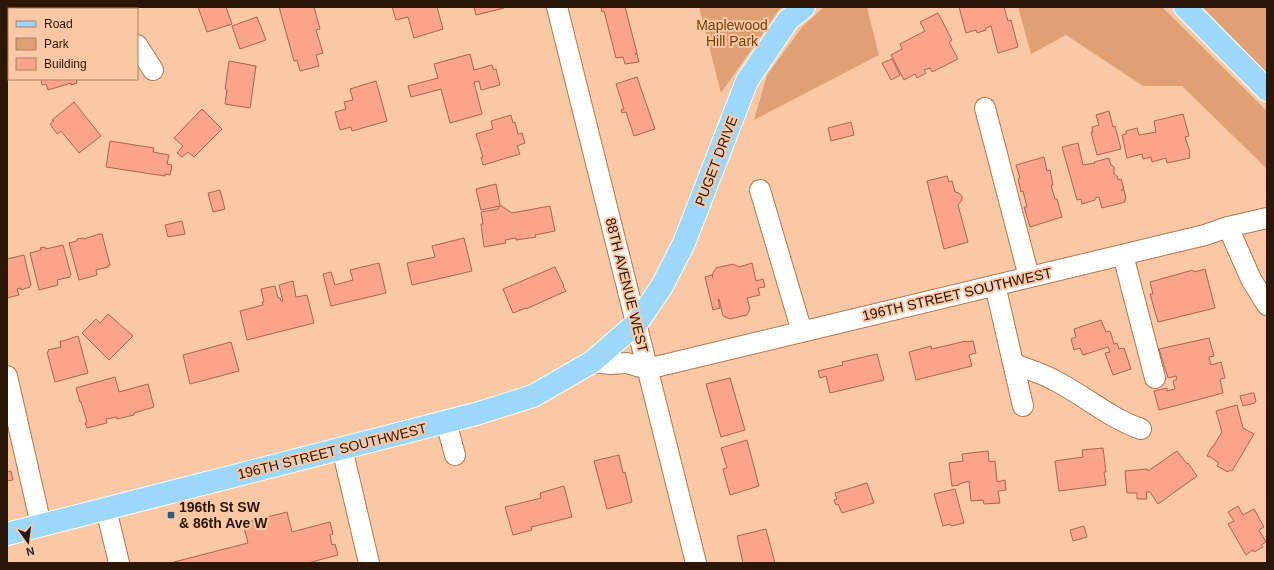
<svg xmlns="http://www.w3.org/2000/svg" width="1274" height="570" font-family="Helvetica,sans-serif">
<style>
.green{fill:#dfa174}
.building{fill:#faa48c;stroke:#a76451}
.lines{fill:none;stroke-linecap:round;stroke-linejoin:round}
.minor-casing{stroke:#b0774c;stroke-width:22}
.major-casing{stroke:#fff;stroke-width:24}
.minor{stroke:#fff;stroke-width:20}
.major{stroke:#9bd8fb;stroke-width:22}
.poi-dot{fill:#2d5f7d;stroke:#fac8a5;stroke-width:1.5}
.labels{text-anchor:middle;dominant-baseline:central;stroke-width:4;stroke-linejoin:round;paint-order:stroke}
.park-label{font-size:14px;fill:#773f09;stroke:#fac8a5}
.street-label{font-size:14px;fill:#2b1504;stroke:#fac8a5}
.poi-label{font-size:14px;font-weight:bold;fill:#2b1504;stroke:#fac8a5;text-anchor:start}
</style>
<rect width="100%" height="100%" fill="#fac8a5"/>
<path class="green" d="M699,7h85l-5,3 -58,83z
M824,7h43l12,48 -125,65 13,-45 35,-48z
M1018,7h144l105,104v58l-85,-83h-39l-77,-51 -35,19z
M1202,7h65v66z"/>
<path class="building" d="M24,7h32v2h-31z
M198,7h28l6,17 -25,8z
M279,7h35l6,22 -4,1 7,23 -7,2 3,11 -19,5 -3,-11 -3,1z
M392,7h45l6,22 -29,9 -6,-21 -12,3z
M474,7h30v1l-28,7z
M601,7h24l12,46 -2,1h2l2,8 -14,2 -2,-7 -7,1 -12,-47 -2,1z
M959,7h45l4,14 3,-1 7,27 -20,6 -7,-27 -5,2v2l-9,3 -1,-3 -10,3z
M938,13l14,27 -3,2 9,17 -26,13 -2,-4 -6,2 2,3 -9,5 -2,-4 -11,6 -13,-25 11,-6 -2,-5 25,-13 -5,-9z
M257,17l9,23 -26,9 -8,-23z
M470,54l4,16 18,-5 2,5 2,-1 4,16 -19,5 -2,-9 -5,1 8,32 -32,9 -9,-34 -30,8 -3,-11 30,-8 -4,-14z
M892,59l8,16 -9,5 -9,-17z
M229,61l27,5 -6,42 -25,-4 2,-14 -2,-1z
M637,77l18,52 -21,7 -8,-24 -4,1 -1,-3 3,-1 -8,-25z
M41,79h35l1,4 -6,2v-2l-23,7 -2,-6 -4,1z
M376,81l11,40 -35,10 -1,-4 -11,3 -5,-18 11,-3 -2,-7 9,-2 -3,-11z
M74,102l27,34 -22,17 -18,-22 -4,3 -7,-10 4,-3 -2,-1z
M202,109l20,20 -28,28 -6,-5 -6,5 -5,-4 6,-7 -9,-8z
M1109,111l4,16 2,-1 6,23 -24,6 -6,-23h2l-1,-5 7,-2 -3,-10z
M1183,114l6,22 -4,1 5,15 -1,1 1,5 -23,5 -1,-5 -14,4 -1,-5 -8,2 -1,-5 -15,4 -5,-23 4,-1v-3l11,-3 2,7 17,-3 -2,-11z
M511,115l2,8 2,-1 3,12 4,-1 3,10 -8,3 3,8 -37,11 -2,-8h2l-7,-23 17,-5 -2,-8z
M851,122l3,13 -23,6 -3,-13z
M110,141l44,7 -1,4 16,3 -2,9 5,1 -2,10 -5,-1v2l-59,-9z
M1078,143l5,22 12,-2 -1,-1 15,-4 2,7 3,2v7l3,2 1,4 3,-1 3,10h-2v2l2,-1 2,9h-1v3l-23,6 -3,-11 -4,1v2l-13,4 -1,-5 -4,1 -15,-53z
M1044,157l3,14 3,-1 3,15h-2l4,14h2l5,18 -32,10 -6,-20h3l-4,-16 -2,1 -3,-13 2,-1 -4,-13z
M947,176l2,6 3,-1 3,11 4,1 3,3v4l-4,5 10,37 -24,7 -17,-68z
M496,184l4,21 12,8 38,-7 5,25 -20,4 1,2 -20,3v-2l-11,2 1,3 -22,4 -3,-23h2l-2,-12 17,-3 2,-3 -19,4 -5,-21z
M220,190l5,19 -12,3 -5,-19z
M182,221l3,13 -17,3 -3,-12z
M99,234h3l8,31h-2v2l-12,3 1,5 -18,5 -10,-37 8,-2v-2l7,-1v1z
M464,238l8,33 -60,14 -5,-22 28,-6 -3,-11z
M63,245l8,30h-1v2l-13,3 1,5 -19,5 -9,-37 11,-3 -1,-2 5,-1 1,2z
M24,255l7,30h-1v2l-9,3v-2l-4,1 2,6 -12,3v-39z
M379,263l7,30 -55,13 -8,-32 8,-2 4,13 18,-5 -3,-10z
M752,263l4,18 7,-2 2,8 -7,1 2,7 -13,3 3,11 -3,6 -17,4 -7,-3 -4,-17h-1l2,9 -7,2 -8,-33 7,-2 1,3 -1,-3 4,-7 17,-4 6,3z
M555,267l9,19h-1l3,5 -40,18v-1l-13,5 -10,-24z
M1205,269l10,39 -57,14 -8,-28h3l-3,-12 43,-12 1,2z
M293,281l3,16 11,-2 7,28 -67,17 -7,-29 23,-6 -1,-3h2l-3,-13 14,-3 3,12h2l1,3h2l-4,-16z
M108,314l25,22 -24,24 -27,-27 14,-14 4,4z
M1101,320l5,12 4,-1 4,13 3,-1 2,6 5,-1 7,21 -18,6 -8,-22 5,-1 -2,-5 -25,8 -3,-7 -6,2 -3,-11 5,-2 -2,-8z
M78,336l10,37 -33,9 -8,-30 2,-1 -1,-1 13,-3 -1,-6h3z
M1209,338l5,18 -5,1 2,8 10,-3 4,16 -5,1 3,14 -64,17 -5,-19 13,-3v3l8,-2 -2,-8 4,-2 -1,-3 -8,2 -9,-29z
M966,341v1l7,-1 3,12 -7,2 3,11 -56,14 -7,-28 22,-6 1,3z
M231,342l8,29 -49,13 -7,-29z
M877,354l7,26 -54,13 -4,-17 -6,2 -2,-7 25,-6 -1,-3z
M115,377l4,15 29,-8 6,23 -20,6v2l-17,4v-2l-11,2 1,4 -20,5 -2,-5 2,-1 -6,-20h-1l-4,-14z
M730,378l15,52 -24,7 -15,-53z
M1252,393h2l2,8 -1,1v1l-12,3 -3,-10z
M1237,405l6,23 11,6 -22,37 -2,-1 -2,2 -11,-6 2,-3 -10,-7v1l-2,-1 2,-4 3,-5h1l9,-15 -6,-21z
M747,440l12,46 -29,9 -7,-26 4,-1 -6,-20z
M1103,448l3,24h-2l2,13 -47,6 -4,-30 28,-4 -1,-7z
M988,451l1,11 6,-1 2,21 8,-2 1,10 -8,1 2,12 -16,1 -1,-4 -12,1 -2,-20 -10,3v1l-7,1 -3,-23 14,-2 -1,-7z
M1177,451l10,13 1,-1 9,13 -39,28 -8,-12h-4l1,7h-10v-6h-10l-2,-22 22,-2 1,2z
M619,455l4,18 2,-1 7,30 -25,7 -13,-48z
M11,471l2,9 -6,1v-9z
M867,483l7,20 -32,10 -4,-9 -2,1 -2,-5 3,-1 -2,-6z
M564,486l8,31 -41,10 1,3 -19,5 -8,-28 36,-9 -1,-5z
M955,489l9,34 -13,3 -1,-2 -7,2 -9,-32z
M1238,506l5,9 11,-6 10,18 -5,3 7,12 -5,3 2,2 -9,5 -1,-2 -7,5 -18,-31 6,-3 -6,-9z
M287,512l5,20 38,-10 3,12 -3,1 2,10 3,-1 3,11 -30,8h-134v-1l74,-19 -5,-20z
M1084,526l3,11 -14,4 -3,-11z
M766,529l9,34h-32l-6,-27z"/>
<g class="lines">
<g class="minor-casing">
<path id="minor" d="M126,7l1,2
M557,7c47,185 92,371 139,556
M137,45l16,25
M985,108l44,169
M760,190l42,142
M1228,227l23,52 16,26
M1123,255l32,123
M995,285l28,121
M592,362l19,2 16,-1 20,6 558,-134 23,-8 39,-9
M1014,364c13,5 27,9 40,16 30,15 55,38 87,49
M7,376l34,149
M446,422l9,33
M342,448l27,115
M106,509l13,54"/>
</g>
<g class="major-casing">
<path id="major" d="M1185,7l82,83
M7,534l469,-120 57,-18 59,-34 45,-39 25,-37 22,-43 63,-162 41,-61 16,-13"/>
</g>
<use href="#minor" class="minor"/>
<use href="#major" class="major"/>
</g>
<rect class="poi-dot" x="167" y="511" width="8" height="8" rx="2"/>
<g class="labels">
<g class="park-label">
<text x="732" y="25">Maplewood<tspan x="732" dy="16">Hill Park</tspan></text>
</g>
<g class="street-label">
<text transform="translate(716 161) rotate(-69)">PUGET DRIVE</text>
<text transform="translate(627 285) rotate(76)">88TH AVENUE WEST</text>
<text transform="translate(957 294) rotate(-13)">196TH STREET SOUTHWEST</text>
<text transform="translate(332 451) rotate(-14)">196TH STREET SOUTHWEST</text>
</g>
<g class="poi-label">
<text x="179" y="507">196th St SW<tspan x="179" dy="16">&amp; 86th Ave W</tspan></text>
</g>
</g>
<rect width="1274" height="570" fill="none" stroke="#2b1504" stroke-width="16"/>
<rect x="8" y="8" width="130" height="72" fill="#fac8a5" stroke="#a78065"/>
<rect x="16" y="21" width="20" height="6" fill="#9bd8fb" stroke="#a78065"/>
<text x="44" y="28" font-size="12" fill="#2b1504">Road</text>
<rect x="16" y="38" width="20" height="12" fill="#dfa174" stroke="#a78065"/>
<text x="44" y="48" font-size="12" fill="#2b1504">Park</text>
<rect x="16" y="58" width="20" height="12" fill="#faa48c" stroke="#a78065"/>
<text x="44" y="68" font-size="12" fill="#2b1504">Building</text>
<g transform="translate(28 542) rotate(166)" stroke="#fac8a5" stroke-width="3" paint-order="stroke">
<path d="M0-3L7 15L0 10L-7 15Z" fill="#2b1504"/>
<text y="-6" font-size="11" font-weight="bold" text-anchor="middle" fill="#2b1504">N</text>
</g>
</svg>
